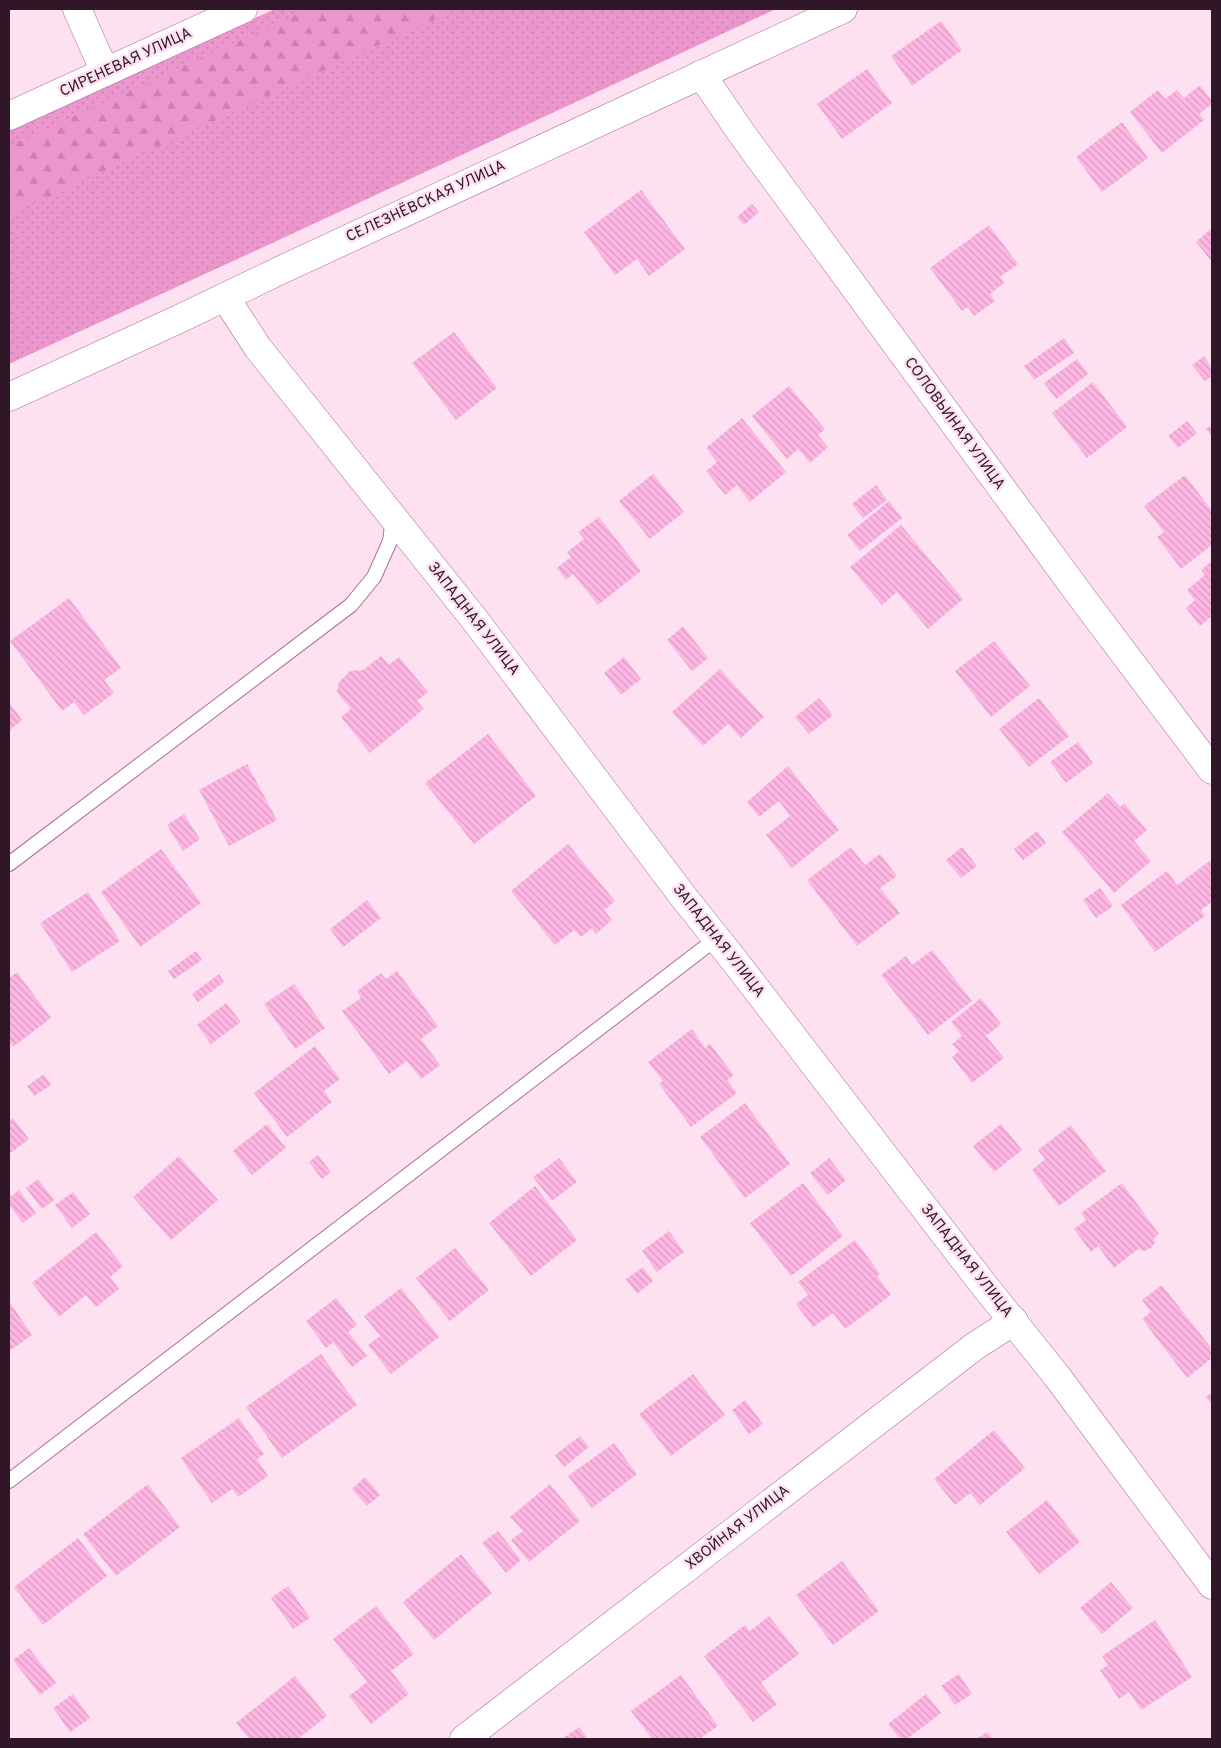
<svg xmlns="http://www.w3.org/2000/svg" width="1221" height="1748" font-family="Overpass,sans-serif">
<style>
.grass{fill:url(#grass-dots)}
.forest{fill:url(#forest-firs)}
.building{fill:url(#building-back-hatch)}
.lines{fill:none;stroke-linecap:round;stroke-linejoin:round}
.lane-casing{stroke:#ac6e96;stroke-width:16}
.street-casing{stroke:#ac6e96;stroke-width:29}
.secondary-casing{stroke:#ac6e96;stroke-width:29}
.lane{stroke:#fff;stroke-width:14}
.street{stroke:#fff;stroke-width:28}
.secondary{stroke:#fff;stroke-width:28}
.labels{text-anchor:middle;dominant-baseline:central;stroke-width:5;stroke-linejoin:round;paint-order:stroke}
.street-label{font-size:15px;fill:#301727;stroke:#fde1f1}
</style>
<defs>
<pattern id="grass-dots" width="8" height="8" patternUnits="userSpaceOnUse" patternTransform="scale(1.25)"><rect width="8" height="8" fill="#eb97cd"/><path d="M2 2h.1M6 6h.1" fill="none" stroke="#ca81b0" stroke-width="1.8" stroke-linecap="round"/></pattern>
<pattern id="forest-firs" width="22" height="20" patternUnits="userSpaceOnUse" patternTransform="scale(1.25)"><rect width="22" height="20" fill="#eb97cd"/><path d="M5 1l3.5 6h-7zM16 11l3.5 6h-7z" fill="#ca81b0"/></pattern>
<pattern id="building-back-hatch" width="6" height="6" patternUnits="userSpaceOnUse" patternTransform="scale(1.25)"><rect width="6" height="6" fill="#feb6e3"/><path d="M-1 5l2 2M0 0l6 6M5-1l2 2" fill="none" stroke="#da9cc3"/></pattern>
</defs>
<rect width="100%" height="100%" fill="#fde1f1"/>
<path class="grass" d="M275,9h501l-495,230 -272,125v-234z"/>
<path class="forest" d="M308,9h150l-449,206v-69z"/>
<path class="building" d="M941,21l21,29 -50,36 -21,-30z
M867,69l25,34 -50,36 -25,-35z
M1200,85l12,16v3l-13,10 5,6 -42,33 -32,-41 28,-22 7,9 12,-9 7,8z
M1122,122l26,36 -46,34 -26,-35z
M641,190l44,59 -36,27 -12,-17 -22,16 -31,-43z
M752,204l7,8 -15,13 -7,-8z
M989,225l29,39 -18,13 4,6 -14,11 5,7 -21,15 -6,-9 -6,4 -32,-43z
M1212,228v34l-16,-20z
M454,332l43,56 -41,32 -44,-57z
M1064,338l10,15 -40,27 -10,-14z
M1204,356l8,12v8l-7,5 -13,-16z
M1077,359l11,15 -32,25 -12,-16z
M1093,382l34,45 -40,31 -35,-45z
M789,386l36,43 -7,6 10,12 -18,16 -12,-14 -11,10 -35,-43z
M742,418l44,54 -36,30 -13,-17 -12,10 -19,-24 11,-9 -11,-14z
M1187,421l10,12 -19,15 -10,-12z
M1212,425v12l-6,-8z
M653,474l31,38 -34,27 -31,-38z
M1185,475l27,36v34l-31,24 -24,-32 7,-5 -20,-26z
M876,485l11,15 -24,18 -11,-14z
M889,501l13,17 -42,33 -13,-16z
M599,517l42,54 -43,34 -25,-31 -7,6 -9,-12 14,-11 -4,-5 17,-13 -6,-7z
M901,525l62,74 -35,30 -31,-37 -15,13 -32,-38z
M1212,561v55l-12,10 -14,-18 9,-8 -8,-10 18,-15 -4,-5z
M69,598l52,70 -17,12 10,13 -30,22 -10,-13 -12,9 -52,-70z
M683,626l25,32 -16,13 -25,-31z
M994,641l36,45 -39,31 -36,-46z
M381,656l8,9 10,-8 29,35 -11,9 7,8 -54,44 -29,-36 10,-8 -14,-17 2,-10 11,-11 13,-1z
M624,657l17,22 -20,16 -17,-22z
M720,669l44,48 -23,21 -13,-14 -25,22 -31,-34z
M819,698l14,17 -24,19 -14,-17z
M1039,698l30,38 -40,31 -30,-38z
M9,702l13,18 -13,11z
M488,734l48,62 -62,48 -49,-61z
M1078,742l15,21 -27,20 -16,-21z
M247,764l30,56 -48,26 -30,-56z
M788,766l51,64 -47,38 -26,-33 24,-19 -11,-15 -20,16 -12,-15z
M1108,793l12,14 4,-4 23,27 -13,11 17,20 -37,32 -52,-61z
M184,814l16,25 -17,12 -16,-26z
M1037,831l9,12 -23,17 -9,-11z
M568,844l47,57 -11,9 8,10 -16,14 -4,-6 -11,9 -7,-7 -19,15 -44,-54z
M851,847l14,18 15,-11 17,22 -17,12 20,25 -43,33 -50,-66z
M962,847l15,19 -16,12 -15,-18z
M161,849l40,54 -61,44 -39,-55z
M1211,860l1,42 -11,8 4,6 -50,36 -34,-47 46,-34 10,14z
M1100,888l13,18 -17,12 -13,-18z
M88,892l32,49 -48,31 -32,-49z
M367,900l14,18 -38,29 -13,-18z
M932,950l40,51 -44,34 -47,-60 25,-19 6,9z
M196,951l6,9 -28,19 -6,-8z
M397,971l41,55 -17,13 19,26 -19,14 -14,-18 -18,13 -47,-63 19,-13 -4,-7 24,-18 5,6z
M17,972l34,46 -38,29 -4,-5v-64z
M219,974l5,8 -26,20 -6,-8z
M294,984l31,44 -30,21 -31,-45z
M981,998l20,26 -15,12 18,22 -32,25 -20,-26 7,-6 -7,-7 10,-8 -11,-14z
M226,1003l15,19 -30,22 -14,-19z
M692,1029l13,19 5,-4 24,31 -7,5 10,13 -46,34 -32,-43 4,-3 -15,-19z
M315,1046l25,33 -16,12 8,11 -45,35 -33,-44z
M44,1074l7,11 -17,11 -7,-10z
M745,1103l45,61 -45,34 -45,-61z
M13,1118l16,21 -20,15v-32z
M267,1124l19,24 -34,27 -19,-24z
M1001,1124l21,26 -28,22 -21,-26z
M1071,1125l35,46 -47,35 -27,-36 13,-11 -7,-9z
M318,1155l13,17 -9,7 -13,-17z
M179,1156l39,44 -47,40 -38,-43z
M559,1158l18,24 -25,19 -19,-24z
M829,1158l17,22 -18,15 -18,-22z
M38,1179l16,21 -12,9 -16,-21z
M803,1183l40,53 -52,40 -41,-53z
M1122,1183l37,51 -5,4 1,5 -4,5 -7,3 -6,-2 -24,19 -16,-22 -7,6 -17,-23 12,-9 -5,-7z
M535,1186l42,54 -46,36 -42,-53z
M19,1190l17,23 -13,10 -14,-18v-7z
M73,1192l17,22 -18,14 -17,-23z
M669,1231l15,21 -27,20 -15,-21z
M96,1232l27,34 -13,11 9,12 -23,18 -10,-12 -27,22 -27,-34z
M855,1240l25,34 -3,2 14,19 -46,34 -12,-16 -20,14 -17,-23 12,-9 -10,-13z
M455,1248l34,42 -39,31 -34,-43z
M643,1267l10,14 -16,13 -11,-15z
M1162,1285l50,64v9l-25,20 -45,-59 9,-7 -9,-12z
M401,1288l38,49 -48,37 -23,-29 12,-9 -16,-20z
M336,1298l21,27 -9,7 19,24 -15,11 -19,-25 -7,6 -20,-27z
M9,1301l23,34 -23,16z
M321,1354l36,51 -75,53 -36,-51z
M693,1374l32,41 -54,41 -32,-42z
M1212,1392v13l-6,-8z
M745,1400l18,24 -14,10 -17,-24z
M239,1418l25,36 -7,5 11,17 -30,21 -6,-8 -20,14 -31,-45z
M994,1430l31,38 -45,37 -10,-12 -15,12 -21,-26z
M580,1436l9,11 -25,20 -9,-12z
M614,1443l23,31 -45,34 -24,-32z
M365,1477l15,18 -13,11 -15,-17z
M148,1484l32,43 -64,49 -33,-42z
M550,1484l30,37 -51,41 -18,-22 12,-9 -13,-14z
M1047,1500l33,42 -41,32 -33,-42z
M498,1531l23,29 -15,13 -24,-30z
M78,1538l29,38 -64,49 -29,-38z
M461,1554l31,39 -58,47 -31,-38z
M842,1561l37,50 -46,34 -37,-50z
M1111,1582l22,26 -31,26 -22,-26z
M288,1586l22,32 -17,11 -22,-31z
M376,1606l38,48 -23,17 18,23 -38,30 -22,-28 18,-14 -34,-43z
M769,1616l30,38 -38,29 16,21 -24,18 -49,-66 41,-31 5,6z
M1155,1620l37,57 -51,33 -12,-18 -10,7 -19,-29 8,-5 -6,-9z
M29,1648l27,35 -16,12 -27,-35z
M959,1674l13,20 -17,11 -14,-19z
M681,1675l37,51 -19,13h-47l-21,-28z
M295,1676l32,40 -29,23h-49l-13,-16z
M73,1694l17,24 -20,14 -17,-24z
M926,1694l15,19 -34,26h-7l-12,-15z
M579,1727l9,12h-26z
M987,1732l6,7h-16z"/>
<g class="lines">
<g class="lane-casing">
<path id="lane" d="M9,864l342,-259 23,-28 16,-36 3,-22
M9,1481l708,-543"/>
</g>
<g class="street-casing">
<path id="street" d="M77,9l28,63
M701,74l41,60 341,465 129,171
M9,116l234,-107
M225,297l33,51 217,272 207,275 55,69 246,320 73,91 156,210
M464,1739l511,-393 39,-25"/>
</g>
<g class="secondary-casing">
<path id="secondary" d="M9,397l168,-77 104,-50 562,-261"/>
</g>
<use href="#lane" class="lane"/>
<use href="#street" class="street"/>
<use href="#secondary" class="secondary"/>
</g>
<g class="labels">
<g class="street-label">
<text transform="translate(126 63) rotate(-25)">СИРЕНЕВАЯ УЛИЦА</text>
<text transform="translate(426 202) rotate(-25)">СЕЛЕЗНЁВСКАЯ УЛИЦА</text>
<text transform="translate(954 424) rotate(54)">СОЛОВЬИНАЯ УЛИЦА</text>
<text transform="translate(473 619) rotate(52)">ЗАПАДНАЯ УЛИЦА</text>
<text transform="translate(718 941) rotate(52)">ЗАПАДНАЯ УЛИЦА</text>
<text transform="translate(966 1261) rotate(52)">ЗАПАДНАЯ УЛИЦА</text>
<text transform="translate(738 1528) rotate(-38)">ХВОЙНАЯ УЛИЦА</text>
</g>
</g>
<rect width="1221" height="1748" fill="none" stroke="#301727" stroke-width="20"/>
</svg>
